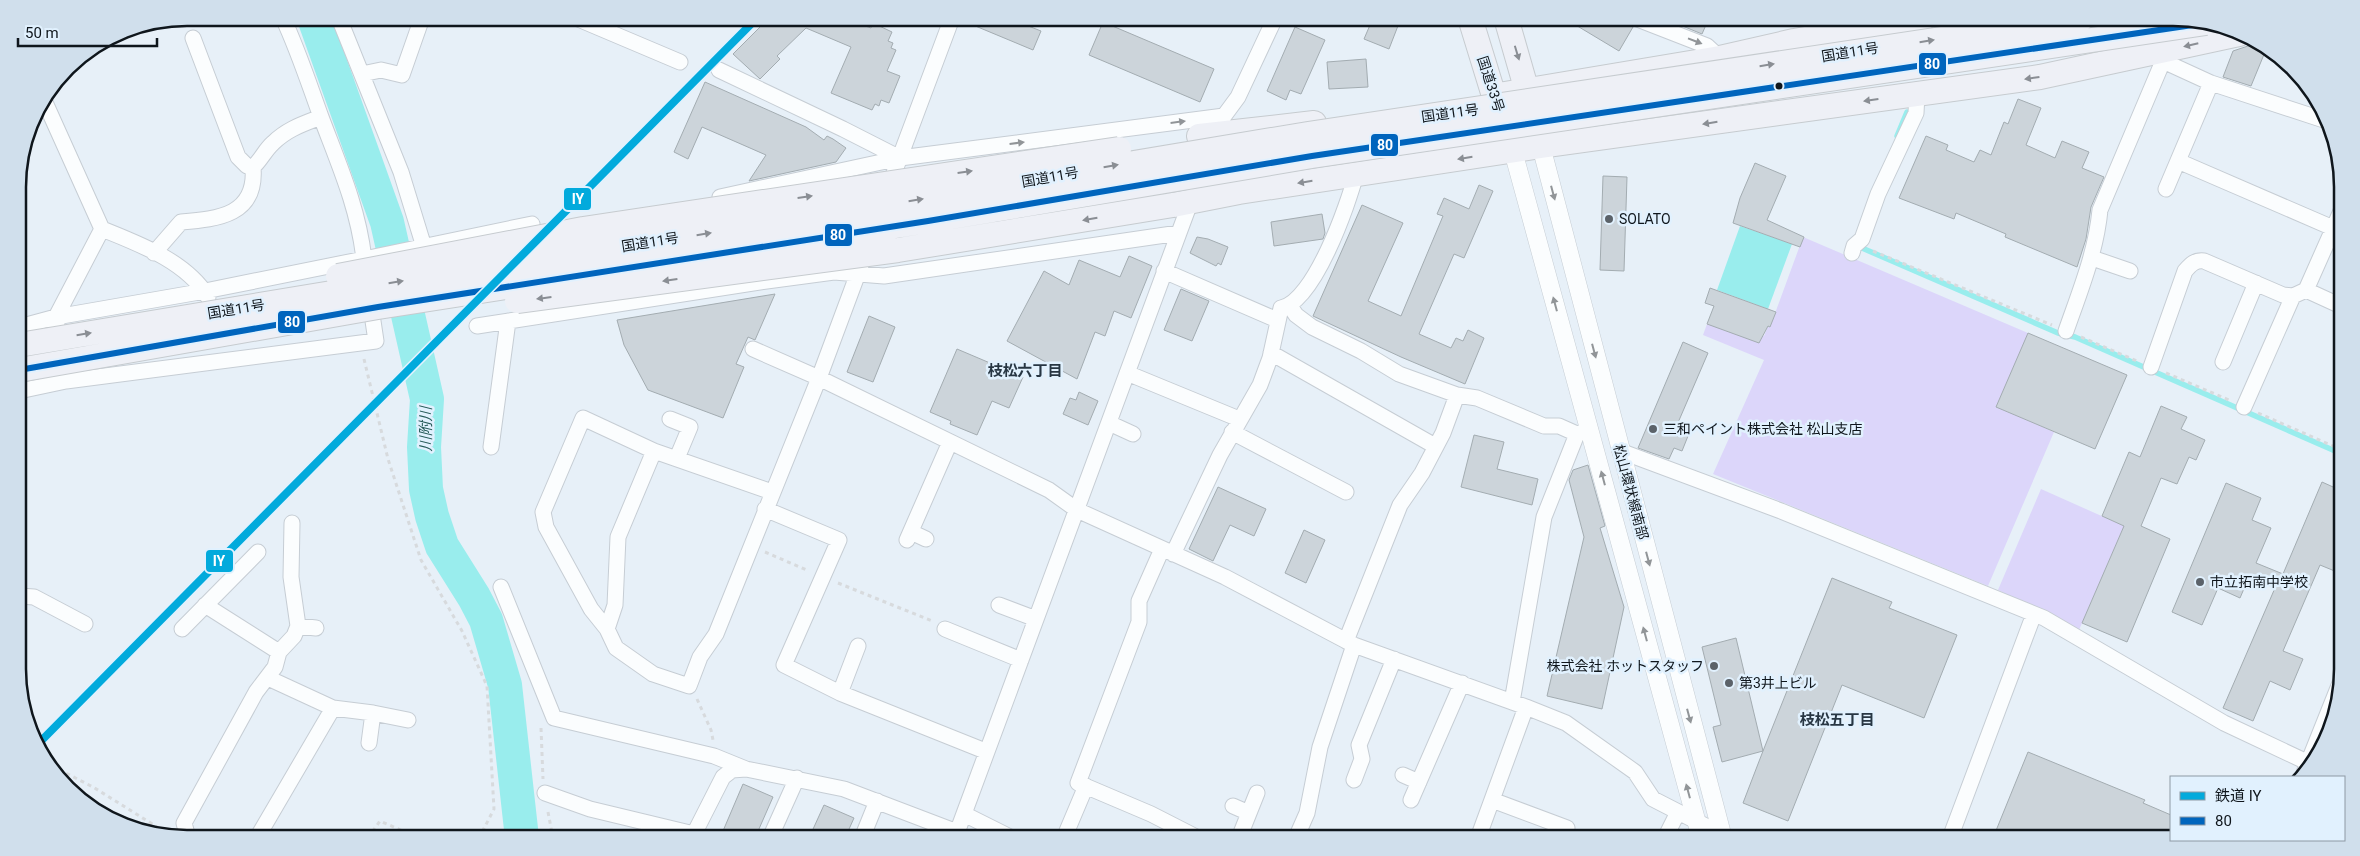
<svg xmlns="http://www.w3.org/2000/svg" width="2360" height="856" font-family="Roboto,'Noto Sans JP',sans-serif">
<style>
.green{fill:#dcd6fa}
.water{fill:#99eded}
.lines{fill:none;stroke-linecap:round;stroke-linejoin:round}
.stream{stroke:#99eded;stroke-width:5.5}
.river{stroke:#99eded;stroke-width:34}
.building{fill:#ccd4da;stroke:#a3acb1}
.minor-casing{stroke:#c6cdd4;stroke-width:17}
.tertiary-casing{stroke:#c6cdd4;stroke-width:19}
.trunk-casing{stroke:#c6cbcf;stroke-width:26}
.path{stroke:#d7dadd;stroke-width:3;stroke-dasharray:4 4;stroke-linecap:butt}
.minor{stroke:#fbfdfe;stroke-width:15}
.tertiary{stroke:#fbfdfe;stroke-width:18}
.trunk{stroke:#eef0f6;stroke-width:24}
.trunk-bridge-casing{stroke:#c6cbcf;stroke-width:26;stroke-linecap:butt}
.trunk-bridge{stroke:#eef0f6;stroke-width:24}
.bus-1-casing{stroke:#e1f1fe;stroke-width:10}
.bus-1{stroke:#0065bd;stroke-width:6}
.rail-1-casing{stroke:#e1f1fe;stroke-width:11}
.rail-1{stroke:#02aadc;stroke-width:8}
.oneway{fill:#919598}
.oneway2{fill:#8a8e94}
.bus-dot{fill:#0f161c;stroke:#e1f1fe;stroke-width:2}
.poi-dot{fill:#5b6269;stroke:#e1f1fe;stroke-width:2}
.labels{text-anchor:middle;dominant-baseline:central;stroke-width:5;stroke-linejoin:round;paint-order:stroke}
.street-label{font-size:14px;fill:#0f161c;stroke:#e1f1fe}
.poi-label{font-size:14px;fill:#0f161c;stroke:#e1f1fe;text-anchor:start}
.neighbourhood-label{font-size:15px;font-weight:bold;fill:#273643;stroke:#e1f1fe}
.water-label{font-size:15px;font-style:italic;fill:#275b59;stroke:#e1f1fe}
.rim{fill:none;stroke:#0f161c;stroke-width:2.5}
.line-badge{stroke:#e1f1fe;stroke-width:2}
.badge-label{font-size:14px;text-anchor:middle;font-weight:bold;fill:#fff}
</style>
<rect width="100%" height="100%" fill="#e7f0f8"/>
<path class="green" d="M1803,237l225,96 -31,74 57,25 -66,154 -275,-112 51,-114 -61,-25 4,-11 57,12 4,-10 2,1z
M2041,489l83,37 -45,104 -81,-40z"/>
<path class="water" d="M1740,226l52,18 -24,65 -51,-19z"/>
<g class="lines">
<path class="stream" d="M1897,136l10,-24
M1862,248l196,85 17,4 267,117"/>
<path class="river" d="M314,18l73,204 40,177 -3,48 2,42 6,27 10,30 32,51 12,23 19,65 17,153"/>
</g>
<path class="building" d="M769,18h74l28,10 2,-5 19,9 -4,9 5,2 -2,5 5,2 -9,21 13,5 -11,27 -8,-3 -2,6 -4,-2 -3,6 -41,-17 20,-46 -45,-19 -29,28 3,3 -20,20 -27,-25z
M961,18h47l33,13 -8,19 -72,-30z
M1373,18h28l-12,31 -25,-10z
M1564,18h62l1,5 6,4 -14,24z
M1663,18h46l-7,16z
M1103,22l111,47 -14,33 -111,-47z
M1295,27l30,13 -24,54 -11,-4 -4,10 -19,-9z
M2254,44l11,8 -14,34 -28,-9 10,-26z
M1366,59l2,28 -39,2 -2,-27z
M705,82l101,45 18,13 3,-4 6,3 13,9 -10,14 -87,19 17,-26 -64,-28 -14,32 -14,-7z
M2018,99l23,9 -15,37 29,13 7,-17 27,11 -7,16 22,9 -13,30 -5,32 -9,28 -72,-30 1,-3 -50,-21 -2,6 -55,-21 27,-62 22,9 -2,5 28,12 6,-12 11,5 13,-33 4,2z
M1755,163l31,13 -19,44 37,17 -4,10 -67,-24 7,-25z
M1603,176l24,1 -3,94 -24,-1z
M1479,185l14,6 -29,67 -10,-4 -35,80 32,14 5,-10 7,3 5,-11 16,8 -19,46 -64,-27 -88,-41 49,-111 41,18 -35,78 33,15 42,-100 -6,-2 7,-16 25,11z
M1322,214l3,19 -2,6 -49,7 -3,-24z
M1197,237l11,2 20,8 -7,18 -3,-2 -2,3 -26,-13z
M1129,256l23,10 -21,52 -17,-7 -9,25 -10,-4 -18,47 -70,-38 37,-70 25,14 10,-25 41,17z
M1710,288l66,24 -6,15 -2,-1 -9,17 -52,-19 7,-18 -9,-3z
M1181,289l28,12 -17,40 -28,-11z
M775,294l-20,46 -7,-3 -12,27 8,3 -21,51 -75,-28 -24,-45 -7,-25z
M869,316l26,11 -22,55 -26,-10z
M2028,333l99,42 -32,74 -99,-42z
M1683,342l25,11 -31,72 13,6 -8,20 -8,-3 -5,11 -31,-11z
M957,349l66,28 -14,31 -17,-7 -15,34 -27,-11 1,-3 -21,-9z
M1079,392l19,9 -10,24 -25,-11 7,-16 6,2z
M2161,406l26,11 -6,12 24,11 -9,20 -7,-3 -12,27 -16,-6 -20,48 29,13 -43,103 -45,-19 42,-97 -22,-10 27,-64 11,5z
M1474,435l30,7 -7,27 41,10 -6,26 -71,-18z
M1588,465l17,61 -5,2 24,79 -22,102 -55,-13 37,-159 -15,-57 4,-10z
M2322,482l20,9v83l-22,-9 -37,86 20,8 -13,31 -20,-9 -17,40 -30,-13 52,-120 -26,-11 -9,21 -22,-10 -16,37 -30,-13 54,-129 35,15 -9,22 19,8 -15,35 27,11z
M1218,487l48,22 -12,27 -24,-11 -17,36 -24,-12z
M1304,530l21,10 -19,43 -21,-10z
M1832,578l60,24 -3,6 68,27 -33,83 -82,-33 -54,136 -45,-18 20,-52 -41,11 -9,-35 8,-2 -19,-78 34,-9 27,113z
M2028,752l117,48 -2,3 28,12v23h-178z
M743,784l30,13 -18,41h-35z
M824,805l30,13 -9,20h-36z"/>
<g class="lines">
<g class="minor-casing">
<path id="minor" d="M283,18c15,32 26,66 38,99 18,48 37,90 43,142l168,-35
M339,18l62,154 23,75
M576,18l104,44
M1635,18l72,28 13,12
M193,38l45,119 9,9 6,1c8,-7 12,-17 20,-24 14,-14 30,-19 48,-26
M2162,53l1,8 48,22 119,39
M719,70l124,59 57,29
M362,74l19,-4 21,5 20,-57
M44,100l58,129 -46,88 1,6
M1215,139l9,-23 14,-19 37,-79
M2178,161l155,67
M888,189l64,-171
M2166,189l45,-106
M720,197l180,-39 324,-42
M2341,211l-35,79 35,16
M102,229c37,15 84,32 106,68
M154,253l27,-31c38,-3 76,-7 72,-55
M1852,253l2,-7 8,-7 16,-45 38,-81 1,-19
M2092,258l38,13
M1164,271l113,49
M1290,306l6,9 16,12 49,24 38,23 58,21
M477,326l276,-43 81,-11 50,4 295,-43
M19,327l37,-10 149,-26 159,-32 3,20
M2066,331c14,-40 30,-79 34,-121l63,-149
M753,349l66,29 230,112 28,20 148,67 129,68 172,62 40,16 69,49 18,27 76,39
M1271,353l164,93
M2223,362l33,-79
M2151,367l34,-96c6,-7 10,-11 19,-10l79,34 10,1 13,-6
M1127,373l112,46
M19,391l47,-10 310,-40 -6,-40
M2244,407l49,-111
M670,419l20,8 -13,31
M1109,423l24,11
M1232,432l114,60
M491,447l17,-126
M1620,451l161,60 263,107 180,105 85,40
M772,492l-118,-41 -71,-33 -40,94 3,15 45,82 16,20 9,19 37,26 36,12 11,-29 16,-23 103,-256 48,-129
M765,509l74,31 -55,125 56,28 145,58
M911,532l15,7
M907,540l43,-98
M1162,549l-23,52v21l-61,161 73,31 47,24
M1173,554l47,-99 40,-70 10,-27 11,-50c33,-6 67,-103 75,-134
M501,587l53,131 160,38 32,13
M20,596l14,1 51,27
M205,605l74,47
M999,605l37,14
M298,626l18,2
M182,629l76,-77
M607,629l8,-24 3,-68 36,-86
M945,629l76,31
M1346,641l54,-136 22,-32 21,-40 14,-38 20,3 67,28h15l18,8 13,-4
M268,678l65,30 40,5 35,7
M840,693l18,-47
M1512,702l32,-185 33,-83
M369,743l4,-30
M2304,773l36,-90
M1403,775l16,7
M1354,780l8,-21 -3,-14 35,-86
M545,793l45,16 104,25
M1411,800l51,-117
M1492,800l75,28
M1233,806l16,7
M964,814l48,24
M188,838l-4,-15 72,-131 19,-25 4,-15 15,-16 4,-10 -7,-49 1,-54
M257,838l76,-130
M692,838l31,-61 9,-7 14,-1 98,20 113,43
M770,838l27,-60
M862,838l15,-37
M955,838l238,-643
M1064,838l22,-52
M1239,838l18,-45
M1296,838l11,-25 13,-66 34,-102
M1478,838l48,-131
M1665,838l13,-26
M1950,838l84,-224"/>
</g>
<g class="tertiary-casing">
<path id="tertiary" d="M1541,146l182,692
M1513,151l188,687"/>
</g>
<g class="trunk-casing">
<path id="trunk" d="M1470,18l28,91
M1506,18l25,87
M1493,96l227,-38 74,-17 130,-23
M1199,136l115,-13
M1173,205l66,-13 302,-46 499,-69 199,-43"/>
</g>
<path class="path" d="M1873,251l179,74
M2081,337l56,24
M364,359l24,100 33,101 41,71 25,55 7,123 -15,29
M2166,373l63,27
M2258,413l84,37
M765,552l44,19
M838,583l94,38
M697,699l14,31 2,10
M541,728l2,51
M52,766l41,21 77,48
M548,812l5,26
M368,838l12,-17 39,17"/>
<use href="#minor" class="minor"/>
<use href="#tertiary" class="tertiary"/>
<use href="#trunk" class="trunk"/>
<g class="trunk-bridge-casing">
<path id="trunk-bridge" d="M338,276l245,-47 536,-80
M517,301l381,-51 275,-45
M19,345l355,-59 551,-88 383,-64 774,-116
M19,370l359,-63 550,-86 384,-65 894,-133"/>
</g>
<use href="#trunk-bridge" class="trunk-bridge"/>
<g class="bus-1-casing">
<path id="bus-1" d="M19,370l359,-63 550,-86 384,-65 894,-133"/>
</g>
<use href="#bus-1" class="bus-1"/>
<g class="rail-1-casing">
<path id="rail-1" d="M40,742l717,-724"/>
</g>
<use href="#rail-1" class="rail-1"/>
</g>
<defs><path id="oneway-solid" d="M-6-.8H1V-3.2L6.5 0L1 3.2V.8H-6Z" transform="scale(1.25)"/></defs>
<g class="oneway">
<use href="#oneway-solid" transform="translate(1695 41) rotate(21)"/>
<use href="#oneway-solid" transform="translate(1178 122) rotate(-7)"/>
<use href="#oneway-solid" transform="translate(1017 143) rotate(-7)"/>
<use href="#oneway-solid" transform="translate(1553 193) rotate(75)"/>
<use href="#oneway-solid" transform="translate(1555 304) rotate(-105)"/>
<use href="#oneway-solid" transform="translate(1594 351) rotate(75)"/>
<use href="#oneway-solid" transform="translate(1603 478) rotate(-105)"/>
<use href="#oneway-solid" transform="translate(1648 559) rotate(75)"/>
<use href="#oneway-solid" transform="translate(1645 634) rotate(-105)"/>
<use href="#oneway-solid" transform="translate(1689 716) rotate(75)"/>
<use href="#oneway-solid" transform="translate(1688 791) rotate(-105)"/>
</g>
<g class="oneway2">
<use href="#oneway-solid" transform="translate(1927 41) rotate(-9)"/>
<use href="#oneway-solid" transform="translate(2191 45) rotate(167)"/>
<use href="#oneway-solid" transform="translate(1517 53) rotate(73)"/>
<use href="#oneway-solid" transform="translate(1767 65) rotate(-9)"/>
<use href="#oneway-solid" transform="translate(2032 78) rotate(172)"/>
<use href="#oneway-solid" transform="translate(1871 100) rotate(172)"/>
<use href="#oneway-solid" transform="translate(1710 123) rotate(171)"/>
<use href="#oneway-solid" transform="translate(1465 158) rotate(171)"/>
<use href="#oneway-solid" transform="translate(1111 166) rotate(-10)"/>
<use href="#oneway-solid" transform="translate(965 172) rotate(-8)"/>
<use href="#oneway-solid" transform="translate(1305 182) rotate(171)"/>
<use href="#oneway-solid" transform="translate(805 197) rotate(-8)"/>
<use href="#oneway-solid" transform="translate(916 200) rotate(-9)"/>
<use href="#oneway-solid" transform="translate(1090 219) rotate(170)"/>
<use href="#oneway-solid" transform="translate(704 234) rotate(-9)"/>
<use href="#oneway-solid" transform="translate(670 280) rotate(172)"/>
<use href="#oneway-solid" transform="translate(396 282) rotate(-9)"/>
<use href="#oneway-solid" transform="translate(544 298) rotate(173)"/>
<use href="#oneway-solid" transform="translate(84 334) rotate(-9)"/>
</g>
<circle class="bus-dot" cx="1779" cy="86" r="4.5"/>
<g class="poi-dot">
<circle cx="1609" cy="219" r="5"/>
<circle cx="1653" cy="429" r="5"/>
<circle cx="2200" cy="582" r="5"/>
<circle cx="1714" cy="666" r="5"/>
<circle cx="1729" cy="683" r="5"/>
</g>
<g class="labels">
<g class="street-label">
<text transform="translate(1850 52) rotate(-9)">国道11号</text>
<text transform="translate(1491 84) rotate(72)">国道33号</text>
<text transform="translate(1450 113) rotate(-8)">国道11号</text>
<text transform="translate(1050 177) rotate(-10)">国道11号</text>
<text transform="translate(650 242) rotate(-9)">国道11号</text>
<text transform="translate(236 309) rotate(-9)">国道11号</text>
<text transform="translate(1631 492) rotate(75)">松山環状線南部</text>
</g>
<g class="poi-label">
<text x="1619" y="219">SOLATO</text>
<text x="1663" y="429">三和ペイント株式会社 松山支店</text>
<text x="2210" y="582">市立拓南中学校</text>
<text x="1704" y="666" text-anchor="end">株式会社 ホットスタッフ</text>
<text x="1739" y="683">第3井上ビル</text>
</g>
<g class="neighbourhood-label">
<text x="1025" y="371">枝松六丁目</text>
<text x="1837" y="720">枝松五丁目</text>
</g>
<g class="water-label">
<text transform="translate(426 429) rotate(-90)">川附川</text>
</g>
</g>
<path d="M0 0H2360V856H0ZM187 26H2173A161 161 0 0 1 2334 187V669A161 161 0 0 1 2173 830H187A161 161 0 0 1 26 669V187A161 161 0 0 1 187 26Z" fill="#d0dfec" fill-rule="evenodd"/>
<path class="rim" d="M187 26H2173A161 161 0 0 1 2334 187V669A161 161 0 0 1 2173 830H187A161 161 0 0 1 26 669V187A161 161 0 0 1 187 26Z"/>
<g class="line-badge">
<rect x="1918" y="52" width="29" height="24" rx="5" fill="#0065bd"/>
<rect x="1370" y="133" width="29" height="24" rx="5" fill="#0065bd"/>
<rect x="563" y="187" width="29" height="24" rx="5" fill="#02aadc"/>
<rect x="824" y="223" width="29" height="24" rx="5" fill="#0065bd"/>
<rect x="277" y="310" width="29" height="24" rx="5" fill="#0065bd"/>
<rect x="205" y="549" width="29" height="24" rx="5" fill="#02aadc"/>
</g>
<g class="badge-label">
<text x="1932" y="69">80</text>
<text x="1385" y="150">80</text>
<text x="578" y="204">IY</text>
<text x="838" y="240">80</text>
<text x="292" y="327">80</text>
<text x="219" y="566">IY</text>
</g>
<rect x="2170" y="776" width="175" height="65" fill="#e1f1fe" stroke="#8d99a4"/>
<rect x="2180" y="792" width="25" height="8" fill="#02aadc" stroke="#8d99a4"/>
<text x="2215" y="801" font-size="15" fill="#0f161c">鉄道 IY</text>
<rect x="2180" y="817" width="25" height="8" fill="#0065bd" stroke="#8d99a4"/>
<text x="2215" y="826" font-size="15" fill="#0f161c">80</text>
<path d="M18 38v8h139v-8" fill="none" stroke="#0f161c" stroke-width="2.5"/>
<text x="25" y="38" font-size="15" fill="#0f161c" stroke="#e1f1fe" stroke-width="4" paint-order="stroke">50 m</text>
</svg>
